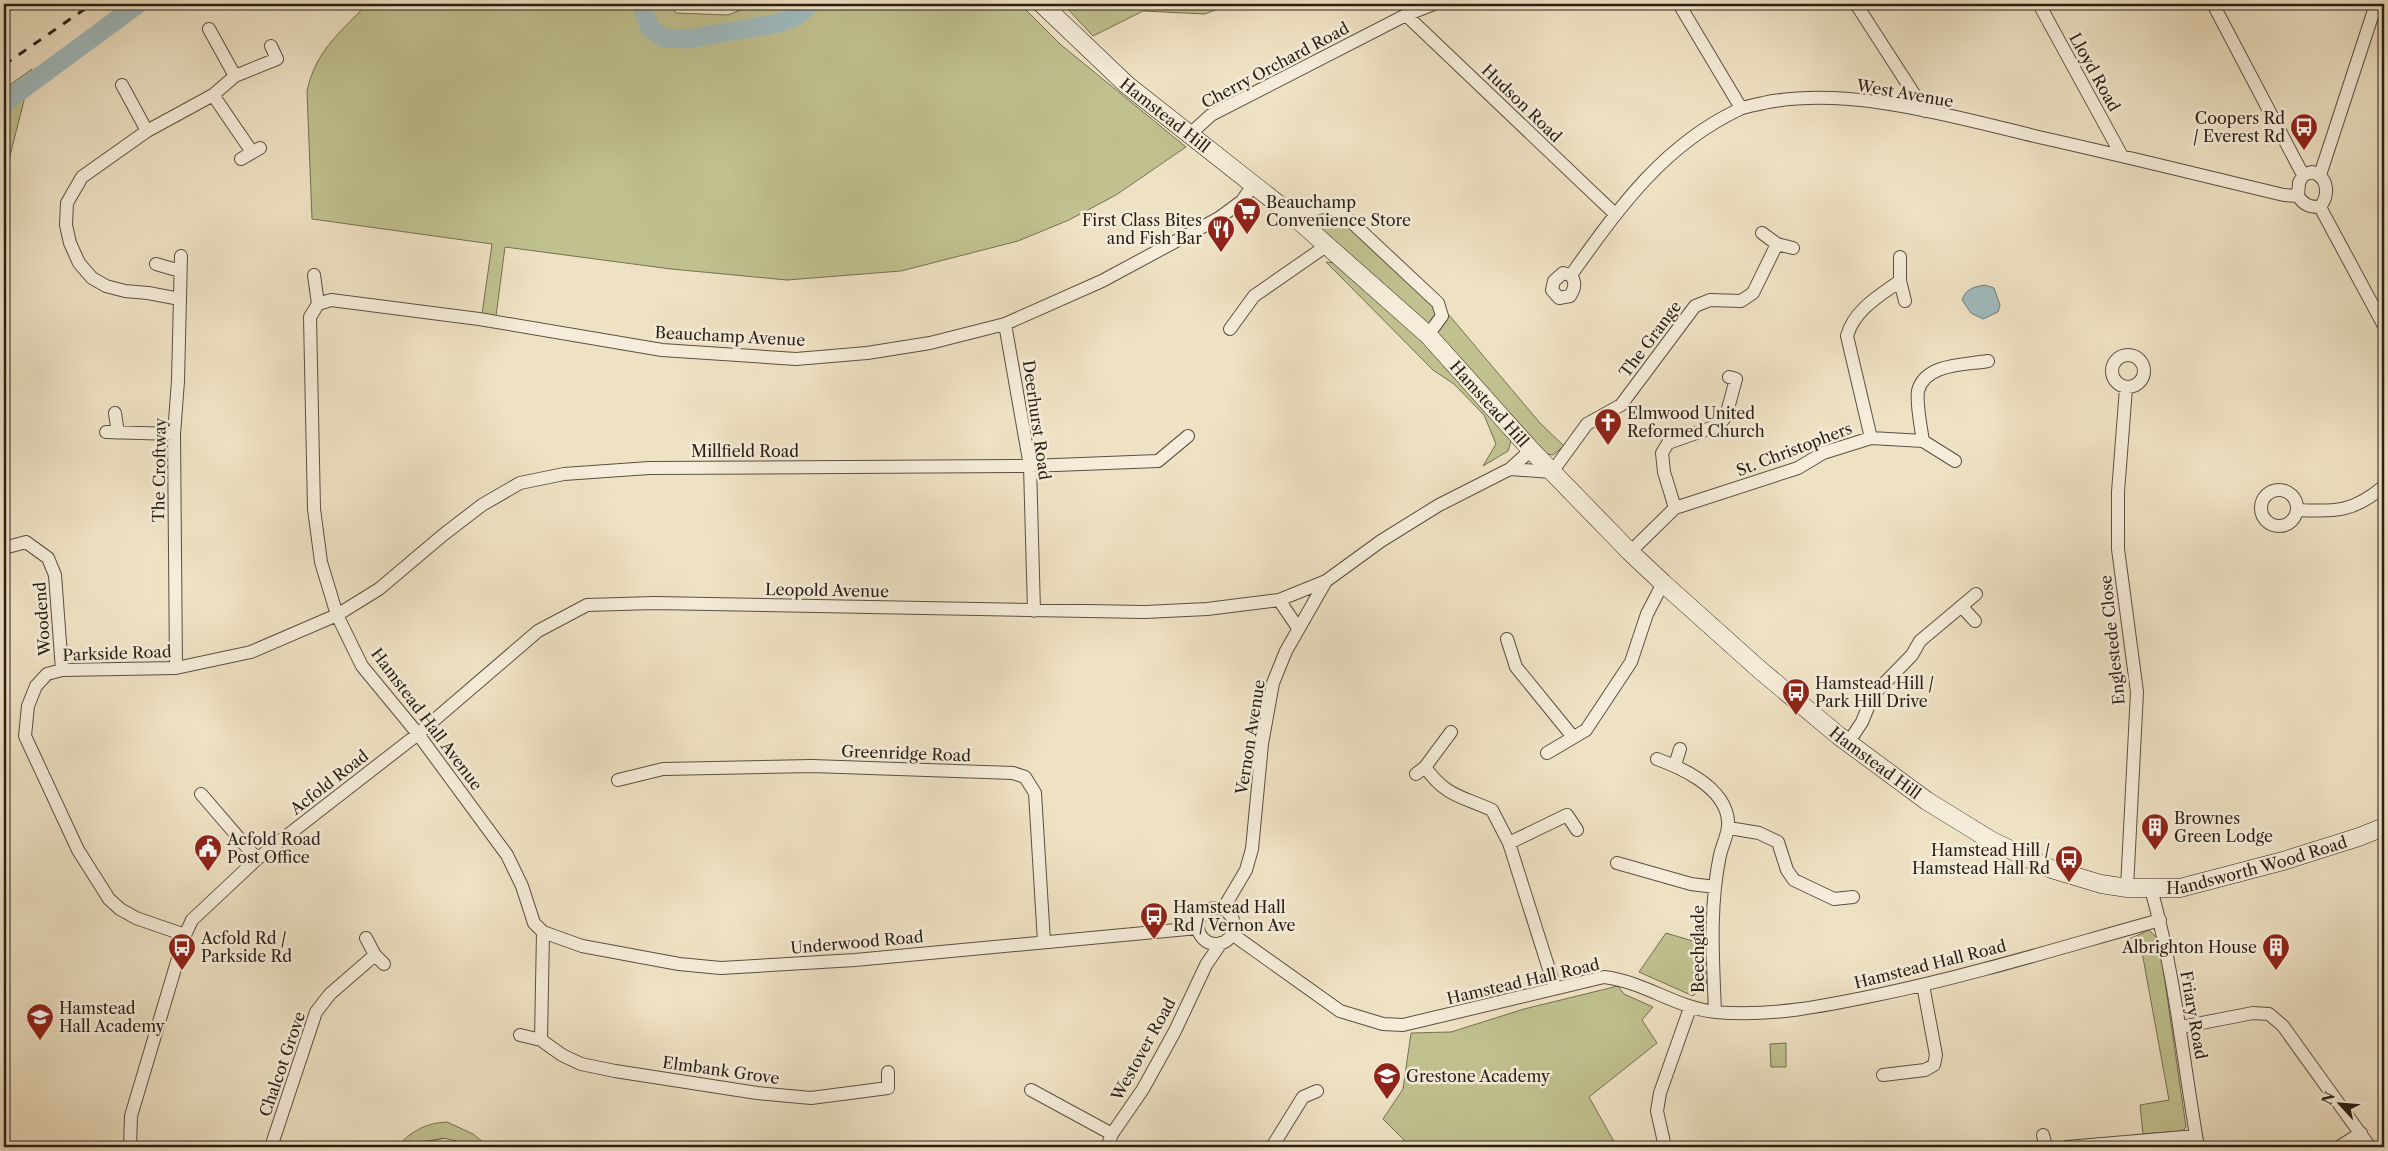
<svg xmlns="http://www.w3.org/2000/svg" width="2388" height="1151" font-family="'Libre Caslon Text',serif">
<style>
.green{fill:#c0c18f;stroke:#747052}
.water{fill:#9fbbbf;stroke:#6f7d7b}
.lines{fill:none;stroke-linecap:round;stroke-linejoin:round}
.river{stroke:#9fbbbf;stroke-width:19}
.minor-casing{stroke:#5a5042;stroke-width:14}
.secondary-casing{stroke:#281f16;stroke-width:19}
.minor{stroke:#f5ecd9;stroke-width:12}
.secondary{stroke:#f5ecd9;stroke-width:18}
.rail{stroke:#281f16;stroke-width:3;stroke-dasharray:9 9;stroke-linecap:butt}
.labels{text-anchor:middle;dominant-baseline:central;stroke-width:5;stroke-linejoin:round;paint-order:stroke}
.street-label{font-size:16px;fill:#281f16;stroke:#f5ecd9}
.poi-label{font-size:16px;fill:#281f16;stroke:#f5ecd9;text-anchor:start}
</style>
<rect width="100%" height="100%" fill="#efe2c4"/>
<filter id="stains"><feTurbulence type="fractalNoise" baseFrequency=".004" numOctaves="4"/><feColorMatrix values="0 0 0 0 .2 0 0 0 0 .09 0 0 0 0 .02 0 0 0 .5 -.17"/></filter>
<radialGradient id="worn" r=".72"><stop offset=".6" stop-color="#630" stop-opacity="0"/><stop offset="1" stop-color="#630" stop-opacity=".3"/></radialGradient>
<path class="green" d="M367,4h303l6,9 52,2 27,-11h265l40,40 126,103 -70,48 -47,25 -51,21 -117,30 -114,9 -116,-11 -166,-22 -9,69 -14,-2 10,-70 -180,-25 -5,-128c9,-41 33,-58 60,-87z
M1070,4h161l-26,10 -62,-3 -50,25 -28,-30z
M32,69l-28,110v-90z
M1330,210l104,93 2,10 -10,14 -118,-106 6,-9z
M1326,262l10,1 98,86 77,92 -3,10 -25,15 13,-22 -12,-29 -30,-31 -21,-14z
M1449,315l91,108 24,23 -11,9 -7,-1 -109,-120z
M1701,927l6,56 -14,13 -54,-24 27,-39 30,9z
M2149,930l10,10 27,187 -3,4 -40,3 -3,-29 29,-5 -27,-148 -15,-12z
M1618,986l6,8 29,13 -11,13 15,23 -68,54 28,50h-206l-28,-28 20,-30 8,-56 40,-1 73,-23z
M1786,1043v24h-15l-1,-23z
M447,1122l26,12 16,13h-12l-25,-6h-27l-10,6h-18c14,-16 29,-24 50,-25z"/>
<path class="water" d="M1985,285l9,3 6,17 -2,7 -15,7 -12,-6 -9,-13c4,-11 11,-13 23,-15z"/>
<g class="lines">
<path class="river" d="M641,4l10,26 14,8 24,1 90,-16 17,-7 15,-12
M4,106l1,-4 133,-98"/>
<g class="minor-casing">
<path id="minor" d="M1679,4l62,104
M1856,4l69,107
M2039,4l83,152
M2213,4l90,171
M1406,15l209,199
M209,29l26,47
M122,85l25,46
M213,95l39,57
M1189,135l22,-20 195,-100 28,-11
M241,159l19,-11
M2312,172c16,5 18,22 8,35 -11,0 -16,-2 -22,-11l1,-13 4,-8z
M2320,175l56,-171
M2320,207l64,119
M1297,219c19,-12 27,-17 47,-4l94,88 4,13 -14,19
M1762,233l15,11 16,4
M1900,257v24l5,20
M156,264l24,7
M314,275l4,29 -8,13 4,192 7,53 16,53 25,51 56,68 89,121 15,31 12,37 9,9 39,14 97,18 42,4 134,-8 343,-32
M1571,275l-8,-2 -9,8 -2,9 7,8 11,-2c5,-8 6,-13 1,-21 48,-67 92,-130 169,-166 7,-3 16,-4 23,-6 87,-18 195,15 280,35 81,18 161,38 241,57l14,1
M180,299l-32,-6 -23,-2 -19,-5 -14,-8 -13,-15 -9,-20 -4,-18 1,-22 15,-26 65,-46 66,-36 22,-19 42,-17 -6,-13
M318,304l13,-4 148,19 183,31 134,9 71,-6 63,-10 75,-19 97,-43 117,-63 23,-17 11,-16
M1005,324l25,142 4,145
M1230,329l24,-33 72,-50
M2112 371a16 16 0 1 1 32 0a16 16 0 1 1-32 0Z
M2126,388l-8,104v57l19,143 -10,196
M115,413l3,20
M106,432l68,2
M1871,438l-24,-102c7,-26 32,-40 53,-55
M1923,441c-2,-13 -7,-38 -5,-50 7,-28 48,-26 70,-30
M1531,450l-21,19 42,3 35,-48 34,-19 74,-99 15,-6 31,1 12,-8 24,-49
M2261 508a18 18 0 1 1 36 0a18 18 0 1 1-36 0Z
M1675,508l-11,-36 -2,-19 6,-10 51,-18 7,-9 10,-37 -7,-2
M2298,510c37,2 56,2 86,-24
M4,548l22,-6 22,16 7,17 7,95
M1630,552l45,-44 123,-40 25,-15 48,-15 52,3 32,20
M1279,600l19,28
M1962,607l13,14
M1507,639l9,28 57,70
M176,668l-2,-234 4,-53 3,-125
M1848,743l14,-21 9,-22 6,-9 35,-36 8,-14 56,-47
M1547,753l39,-23 45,-68 16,-48 16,-31
M1657,759c25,9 60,26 69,52 6,17 -2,28 -6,44 -11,52 -7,105 -5,157
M1675,765l5,-16
M1425,767c21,30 37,29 67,43l17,33 46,145
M1416,774l9,-7 26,-35
M618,780l45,-11 149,-3 201,7 12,4 10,16 9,149
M201,794l56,65
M1729,828l30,5 19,9 9,28 7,10 40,19 19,-2
M1509,843l58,-28 10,15
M1617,863l74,21 24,3
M2151,889c24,85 32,172 47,258
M1198 926a18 18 0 1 1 36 0a18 18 0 1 1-36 0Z
M1223,909l23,-39 6,-21 10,-105 11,-61 13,-32 40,-70 55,-40 58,-36 71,-36
M543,932l-2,108 21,15 19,9 34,7 142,22 54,5 77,-10v-16
M1232,934l108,77 43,13 20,1 201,-48c41,5 72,31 112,35 55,5 108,-6 161,-17 96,-20 189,-49 283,-75
M185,935l-49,-17 -16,-9 -11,-10 -31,-49 -53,-114 3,-30 8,-20 11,-12 15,-4 114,-2 75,-16 86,-37 42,-26 64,-54 39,-30 38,-22 44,-9 85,-6 381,-2 128,-5 30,-25
M366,938l9,17 9,9
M2181,1027l72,-14 16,1 14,12 87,121
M520,1035l21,5
M1883,1075l42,-5 9,-5 2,-10 -13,-70
M1031,1090l81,44
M2043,1135l3,12
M130,1147l1,-31 54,-181 7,-15 65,-61 161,-125 120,-103 49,-26 67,-2 491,9 62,-3 72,-9 47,-19
M271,1147l45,-135 14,-18 45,-39
M433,1147l11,-2 10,2
M1107,1147l5,-13 31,-45 32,-58 31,-66 15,-22
M1272,1147l31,-50 14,-6
M1665,1147l-8,-36 3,-18 30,-85
M2067,1147l129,-11
M2339,1147l22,-14"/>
</g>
<g class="secondary-casing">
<g id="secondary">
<path id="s1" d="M1042,4l85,81 170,134 131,116 103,115 99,102 33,31 97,87 79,66 88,65 65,40 59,28 50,15 26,4h53l103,-27 76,-24 25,-10"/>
</g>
</g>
<use href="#minor" class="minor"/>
<use href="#secondary" class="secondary"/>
<path class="rail" d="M4,65l88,-61"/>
</g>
<defs>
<g id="bus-pin" transform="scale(1.4375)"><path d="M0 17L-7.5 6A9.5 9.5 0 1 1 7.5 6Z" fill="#8f2418" stroke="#f5ecd9"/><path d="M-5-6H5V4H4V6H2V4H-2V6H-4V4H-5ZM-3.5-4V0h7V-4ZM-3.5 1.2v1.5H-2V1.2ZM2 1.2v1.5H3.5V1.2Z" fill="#fff"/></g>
<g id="supermarket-pin" transform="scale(1.4375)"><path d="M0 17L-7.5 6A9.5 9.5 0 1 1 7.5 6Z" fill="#8f2418" stroke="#f5ecd9"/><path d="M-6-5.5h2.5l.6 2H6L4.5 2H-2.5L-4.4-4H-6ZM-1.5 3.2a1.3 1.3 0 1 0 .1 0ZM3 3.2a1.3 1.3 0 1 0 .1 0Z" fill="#fff"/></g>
<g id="restaurant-pin" transform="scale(1.4375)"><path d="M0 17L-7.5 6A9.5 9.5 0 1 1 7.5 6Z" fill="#8f2418" stroke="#f5ecd9"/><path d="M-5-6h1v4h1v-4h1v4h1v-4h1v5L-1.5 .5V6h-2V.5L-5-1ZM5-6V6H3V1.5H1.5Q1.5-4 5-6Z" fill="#fff"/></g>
<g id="church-pin" transform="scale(1.4375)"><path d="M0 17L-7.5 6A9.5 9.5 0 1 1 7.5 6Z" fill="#8f2418" stroke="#f5ecd9"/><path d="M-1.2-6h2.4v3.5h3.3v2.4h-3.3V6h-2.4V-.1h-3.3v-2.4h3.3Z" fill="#fff"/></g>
<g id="building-pin" transform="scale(1.4375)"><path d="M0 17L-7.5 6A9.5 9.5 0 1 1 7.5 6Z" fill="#8f2418" stroke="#f5ecd9"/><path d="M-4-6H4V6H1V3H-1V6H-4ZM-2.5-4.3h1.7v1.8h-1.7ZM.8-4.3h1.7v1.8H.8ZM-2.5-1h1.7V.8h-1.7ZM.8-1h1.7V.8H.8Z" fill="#fff"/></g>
<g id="civic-pin" transform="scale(1.4375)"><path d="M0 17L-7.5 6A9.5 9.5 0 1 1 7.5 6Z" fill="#8f2418" stroke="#f5ecd9"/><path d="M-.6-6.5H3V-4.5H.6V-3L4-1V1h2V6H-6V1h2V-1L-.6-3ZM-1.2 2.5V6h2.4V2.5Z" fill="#fff"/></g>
<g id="school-pin" transform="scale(1.4375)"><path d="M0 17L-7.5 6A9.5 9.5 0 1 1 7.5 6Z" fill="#8f2418" stroke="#f5ecd9"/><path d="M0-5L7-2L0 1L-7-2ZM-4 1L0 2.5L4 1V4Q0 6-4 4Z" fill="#fff"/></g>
</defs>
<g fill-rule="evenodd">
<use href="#bus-pin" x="2304" y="127"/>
<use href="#supermarket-pin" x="1247" y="211"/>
<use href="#restaurant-pin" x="1221" y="229"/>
<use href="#church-pin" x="1608" y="422"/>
<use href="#bus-pin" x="1796" y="692"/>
<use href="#building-pin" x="2155" y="827"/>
<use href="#civic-pin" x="208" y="848"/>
<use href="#bus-pin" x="2069" y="859"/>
<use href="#bus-pin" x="1154" y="916"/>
<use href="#bus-pin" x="182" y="947"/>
<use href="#building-pin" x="2276" y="947"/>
<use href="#school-pin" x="40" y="1017"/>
<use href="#school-pin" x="1387" y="1076"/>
</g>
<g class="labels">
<g class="street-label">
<text transform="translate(1275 65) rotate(-28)">Cherry Orchard Road</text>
<text transform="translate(2095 72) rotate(61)">Lloyd Road</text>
<text transform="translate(1905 93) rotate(10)">West Avenue</text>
<text transform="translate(1522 103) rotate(44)">Hudson Road</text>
<text stroke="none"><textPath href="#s1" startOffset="166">Hamstead Hill</textPath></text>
<text transform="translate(730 336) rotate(3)">Beauchamp Avenue</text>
<text transform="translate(1650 339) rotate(-53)">The Grange</text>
<text stroke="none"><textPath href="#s1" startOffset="601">Hamstead Hill</textPath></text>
<text transform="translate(1037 420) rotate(82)">Deerhurst Road</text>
<text transform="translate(1794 449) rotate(-21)">St. Christophers</text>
<text x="745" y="451">Millfield Road</text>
<text transform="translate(159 470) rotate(-89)">The Croftway</text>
<text transform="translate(827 590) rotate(1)">Leopold Avenue</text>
<text transform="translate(42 619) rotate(-94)">Woodend</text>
<text transform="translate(2112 640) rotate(-96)">Englestede Close</text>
<text transform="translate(117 653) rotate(-2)">Parkside Road</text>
<text transform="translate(427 719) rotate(53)">Hamstead Hall Avenue</text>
<text transform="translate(1250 737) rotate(-81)">Vernon Avenue</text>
<text transform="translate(906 753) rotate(2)">Greenridge Road</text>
<text stroke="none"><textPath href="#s1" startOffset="1129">Hamstead Hill</textPath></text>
<text transform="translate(329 782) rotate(-38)">Acfold Road</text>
<text stroke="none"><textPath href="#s1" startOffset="1546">Handsworth Wood Road</textPath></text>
<text transform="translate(857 942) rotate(-5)">Underwood Road</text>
<text transform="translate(1698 949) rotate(-90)">Beechglade</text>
<text transform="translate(1930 964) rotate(-14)">Hamstead Hall Road</text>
<text transform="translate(1523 981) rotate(-13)">Hamstead Hall Road</text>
<text transform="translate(2194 1015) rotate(80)">Friary Road</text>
<text transform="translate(1143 1049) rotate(-61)">Westover Road</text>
<text transform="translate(282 1064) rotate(-71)">Chalcot Grove</text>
<text transform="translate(721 1070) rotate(8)">Elmbank Grove</text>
</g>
<g class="poi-label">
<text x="2285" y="118" text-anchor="end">Coopers Rd<tspan x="2285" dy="18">/ Everest Rd</tspan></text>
<text x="1266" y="202">Beauchamp<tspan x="1266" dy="18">Convenience Store</tspan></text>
<text x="1202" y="220" text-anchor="end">First Class Bites<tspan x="1202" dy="18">and Fish Bar</tspan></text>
<text x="1627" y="413">Elmwood United<tspan x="1627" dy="18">Reformed Church</tspan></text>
<text x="1815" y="683">Hamstead Hill /<tspan x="1815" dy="18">Park Hill Drive</tspan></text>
<text x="2174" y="818">Brownes<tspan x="2174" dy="18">Green Lodge</tspan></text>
<text x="227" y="839">Acfold Road<tspan x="227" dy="18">Post Office</tspan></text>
<text x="2050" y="850" text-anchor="end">Hamstead Hill /<tspan x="2050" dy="18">Hamstead Hall Rd</tspan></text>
<text x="1173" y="907">Hamstead Hall<tspan x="1173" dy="18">Rd / Vernon Ave</tspan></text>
<text x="201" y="938">Acfold Rd /<tspan x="201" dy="18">Parkside Rd</tspan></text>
<text x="2257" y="947" text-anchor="end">Albrighton House</text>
<text x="59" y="1008">Hamstead<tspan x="59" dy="18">Hall Academy</tspan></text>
<text x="1406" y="1076">Grestone Academy</text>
</g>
</g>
<rect width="2388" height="1151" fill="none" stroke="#efe2c4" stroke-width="20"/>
<rect x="5" y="5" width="2378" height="1141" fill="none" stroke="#281f16" stroke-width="2.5"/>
<rect x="10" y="10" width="2368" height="1131" fill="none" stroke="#281f16"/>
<g transform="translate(2340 1104) rotate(296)" stroke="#f5ecd9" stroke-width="4" paint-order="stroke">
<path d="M0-4L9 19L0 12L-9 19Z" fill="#281f16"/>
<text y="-8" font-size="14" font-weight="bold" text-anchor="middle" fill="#281f16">N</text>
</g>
<rect width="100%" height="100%" filter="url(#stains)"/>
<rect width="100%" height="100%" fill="url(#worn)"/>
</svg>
